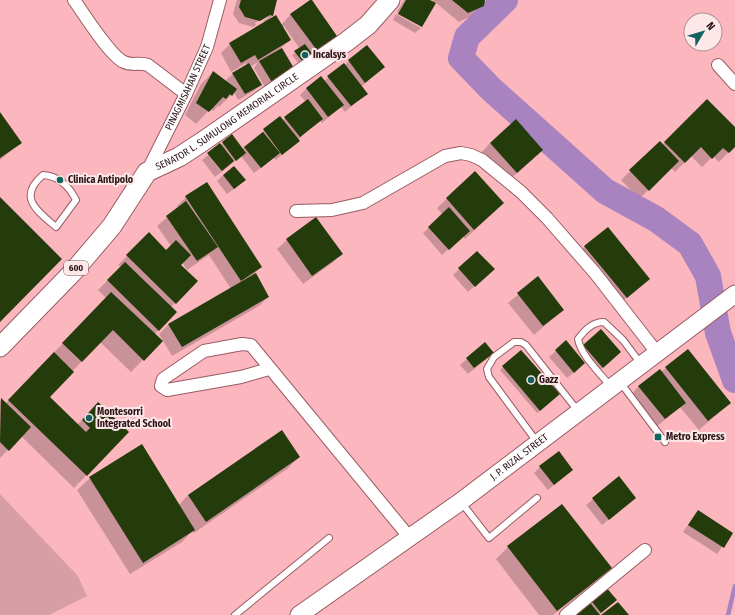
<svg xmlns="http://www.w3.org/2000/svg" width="735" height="615" font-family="'Fira Sans Condensed',sans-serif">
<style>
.green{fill:#d79fa5}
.shadow{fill:#0003;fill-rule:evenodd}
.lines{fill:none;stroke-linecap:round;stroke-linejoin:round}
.stream{stroke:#a883bf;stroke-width:4.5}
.river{stroke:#a883bf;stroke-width:26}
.building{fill:#243b0c}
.lane-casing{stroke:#995c64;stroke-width:8}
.street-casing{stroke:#995c64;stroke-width:14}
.secondary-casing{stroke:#995c64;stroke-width:19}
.primary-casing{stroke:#995c64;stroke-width:21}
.lane{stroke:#fff;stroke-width:6}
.street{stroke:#fff;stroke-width:12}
.secondary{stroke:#fff;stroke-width:17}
.primary{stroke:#fff;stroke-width:19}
.poi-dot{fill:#126260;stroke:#fde7e9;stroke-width:1.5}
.labels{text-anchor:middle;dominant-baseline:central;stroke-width:4;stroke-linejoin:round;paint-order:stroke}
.shield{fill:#fde7e9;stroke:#6a5355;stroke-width:1}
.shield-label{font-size:9px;font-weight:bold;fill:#2b1316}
.poi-label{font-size:10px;font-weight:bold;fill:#2b1316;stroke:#fde7e9;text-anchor:start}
.street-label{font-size:10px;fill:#2b1316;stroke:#fde7e9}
</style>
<rect width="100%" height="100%" fill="#fcb7be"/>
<path class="green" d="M0,494l78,82 9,20 -38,19h-49z"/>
<path class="shadow" d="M237,0h39l-4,16 -6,6 -3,-1 -10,6 -14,-4 -6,-9zM268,15v3l-12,7 -1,-2z
M404,0h24l4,2 1,-2h51l-1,6 -10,9 -14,7 -24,-20 -14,25v-1l-24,-14z
M291,14l47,25 -36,29 -10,-13 8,-6 -16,-23 -2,1 8,13 -9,8 13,22 -28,19 -12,-21 4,-6 -8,5 10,18 -6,6 -16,9 -4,-8 -15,15 -1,-1 -5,5 -3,-2 -14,15 -11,-9 16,-31 12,-12 16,12 -3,-4 7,-6 14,-9 -1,-2 -15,9 -10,-19 9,-9 51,-19z
M396,14l25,14 -6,5 -22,-13z
M367,47l16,20 -22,20 5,7 -21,18 -4,-5 -19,16 -2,-3 -44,40 -2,-2 -20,15 -13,-17 -26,21 -13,-17 30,-24 10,13 38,-32 3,3 23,-18 -6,-7 6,-6 15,-11 3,3z
M707,100l28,29v17l-16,16 -6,-6 -11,11 -11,-11 -16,16 -4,-4 -32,31 -18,-19 39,-38 2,3z
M0,114l20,29 -20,17z
M490,143l43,16 -26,23 -26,-29z
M475,173l19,39 -29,27 -2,-3 -21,19 -19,-22 20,-18 -6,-7z
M223,175l15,11 -11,8 -10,-13z
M186,197l75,70 -6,6 13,24 -9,9 -87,50 -13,-22 10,-10 62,-35 -22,-34 -22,15 -5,-8 -2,3 16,16 -25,26 5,5 -22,23 7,6 -30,31 -31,-30 -52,55 29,28 21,-21 30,28 -54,56 -53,-52 -21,22v-58l5,4 101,-106 -8,-8 23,-23 -3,-2 31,-31 17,17 5,-5 -14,-20 21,-18 -1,-2z
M316,218l25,36 -9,9 -29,21 -26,-35 10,-9z
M585,246l63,33 -31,27 -41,-50z
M477,252l10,23 -19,17 -15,-17z
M538,278l25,32 -29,25 -26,-32z
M566,342l12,27 -11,9 -18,-21z
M485,343l1,16 -18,15 -8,-9z
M584,345l33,10 -17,15 -19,-22z
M521,351l35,46 -19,16 -37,-43z
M666,368l64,35 -31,27 -19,-23 -25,21 -25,-32 9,-10z
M282,432l17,25 -12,12 -93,64 -2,-2 -10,11 -52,32 -53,-84 13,-12 89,27 9,-10z
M540,467l32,3 -24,20 -14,-17z
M619,478l16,20 -33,27 -16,-20z
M698,511l34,22 -15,21 -34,-22z
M508,547l102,21 -12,12 -45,35h-14l-43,-56z
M587,600h29l-17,15h-29z"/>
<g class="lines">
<path class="stream" d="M728,615l7,-29"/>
<path class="river" d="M505,0l-38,37 -6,21 30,31 114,102 51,28 34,25 18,32 10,57 17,47"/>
</g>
<path class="building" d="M241,0h36l-4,16 -3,-1 -10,6 -15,-4 -6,-10z
M310,0h2l27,39 -20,14 -29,-39z
M406,0h24l6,3 -14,24 -24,-13z
M452,0h33l-1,6 -16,7z
M276,15l15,25 -33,20 -3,-5 -14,8 -12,-20z
M305,44l11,15 -10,7 -12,-15z
M367,45l18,22 -20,16 -17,-23z
M282,48l13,22 -22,14 -14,-23z
M249,63l13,22 -17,9 -13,-21z
M344,63l24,31 -17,12 -24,-30z
M213,71l24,18 -5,7 -2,-2 -4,5 -3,-2 -14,15 -13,-9z
M321,76l23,29 -16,12 -22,-29z
M308,99l15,20 -23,18 -16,-20z
M707,99l28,28v20l-6,6 -6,-5 -11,11 -11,-12 -16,16 -21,-21z
M0,112l22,31 -22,15z
M280,116l20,25 -18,14 -19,-26z
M516,119l27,31 -26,23 -27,-30z
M263,132l17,21 -19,15 -17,-21z
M232,134l14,19 -10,8 -14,-19z
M660,141l19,20 -30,30 -20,-21z
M220,143l14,18 -12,10 -15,-18z
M234,166l12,14 -12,9 -11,-14z
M475,171l29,32 -30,27 -28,-32z
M207,182l55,85 -21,14 -56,-85z
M0,197l62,62 -62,63z
M186,201l32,46 -21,14 -31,-45z
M449,207l21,24 -21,19 -21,-23z
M316,217l27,37 -31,22 -26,-37z
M608,227l42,52 -23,19 -43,-52z
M149,232l17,18 10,-10 15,15 -10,10 17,16 -22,23 -50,-49z
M477,251l18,18 -20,18 -17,-19z
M125,262l52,50 -18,19 -52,-51z
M256,273l13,24 -87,50 -14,-23z
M538,276l26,34 -21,16 -26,-33z
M111,292l52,49 -19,20 -31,-31 -31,32 -20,-19z
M601,329l20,23 -18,16 -20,-23z
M566,340l19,23 -11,10 -19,-23z
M485,342l9,11 -20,15 -8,-10z
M688,349l43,54 -23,18 -43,-54z
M521,350l39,44 -20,17 -38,-45z
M54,352l20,20 -24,25 36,35 4,-4 -8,-8 16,-18 31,30 -42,44 -79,-76z
M660,369l26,34 -21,16 -27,-33z
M1,398l30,29 -22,24 -9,-9z
M282,430l18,27 -94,65 -18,-27z
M142,444l53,86 -52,33 -54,-86z
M559,451l14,19 -19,15 -15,-19z
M619,476l17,22 -27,22 -17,-22z
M562,504l50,64 -55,43 -50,-65z
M698,510l35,23 -9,15 -36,-23z
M605,586l12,14 -16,13 -12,-15z
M587,599l13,16h-23l-4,-5z
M618,602l11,13h-28z"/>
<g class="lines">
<g class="lane-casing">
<path id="lane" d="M43,175c16,1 26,11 33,25l-20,27c-19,-16 -39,-30 -13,-52z
M620,382l45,60
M611,387c-10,-13 -30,-31 -33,-48 7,-9 14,-17 26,-17l19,18 18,24
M537,442l-48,-65 -2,-8 7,-12 20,-15h7l5,3 52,66
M461,502l28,36 48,-40
M235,615l94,-77"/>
</g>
<g class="street-casing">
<g id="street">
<path d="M74,0c10,14 36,56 50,62 8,4 15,0 24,3l38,29"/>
<path d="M718,65l17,19"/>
<path id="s1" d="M147,172l39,-78 21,-47 13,-47"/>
<path d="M296,211l36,-1 31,-7 82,-47 16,-3 10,2 11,5 39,32 26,26 48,55 63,81"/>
<path d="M269,369l-28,8 -74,13 -6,-4 2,-7 41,-28 38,-7 9,1 159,193"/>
<path d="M566,615l79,-65"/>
</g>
</g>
<g class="secondary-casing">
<g id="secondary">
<path id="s2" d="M299,615l161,-113 275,-208"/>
</g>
</g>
<g class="primary-casing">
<g id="primary">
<path id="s3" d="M0,347l72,-74 40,-47 35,-54 32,-15 23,-15 144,-100 22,-17 22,-25"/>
</g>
</g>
<use href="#lane" class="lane"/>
<use href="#street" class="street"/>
<use href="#secondary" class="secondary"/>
<use href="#primary" class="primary"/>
</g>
<g class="poi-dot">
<circle cx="305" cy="55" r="4"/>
<circle cx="60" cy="180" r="4"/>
<circle cx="531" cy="380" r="4"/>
<circle cx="89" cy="418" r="4"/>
<rect x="654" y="433" width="8" height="8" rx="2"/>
</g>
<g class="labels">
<rect class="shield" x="64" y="261" width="24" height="14" rx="3"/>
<g class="shield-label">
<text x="76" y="268">600</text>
</g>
<g class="poi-label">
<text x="313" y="55">Incalsys</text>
<text x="68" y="180">Clinica Antipolo</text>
<text x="539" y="380">Gazz</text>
<text x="97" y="412">Montesorri<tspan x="97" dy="12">Integrated School</tspan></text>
<text x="666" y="437">Metro Express</text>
</g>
<g class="street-label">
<text stroke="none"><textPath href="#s1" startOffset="94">PINAGMISAHAN STREET</textPath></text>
<text stroke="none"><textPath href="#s3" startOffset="324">SENATOR L. SUMULONG MEMORIAL CIRCLE</textPath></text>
<text stroke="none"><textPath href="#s2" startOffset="271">J. P. RIZAL STREET</textPath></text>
</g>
</g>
<g transform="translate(703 32) rotate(52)"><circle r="19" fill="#fde7e9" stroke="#a99295"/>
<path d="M0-3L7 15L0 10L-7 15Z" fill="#126260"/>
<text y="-6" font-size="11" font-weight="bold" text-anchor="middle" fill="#2b1316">N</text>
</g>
</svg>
